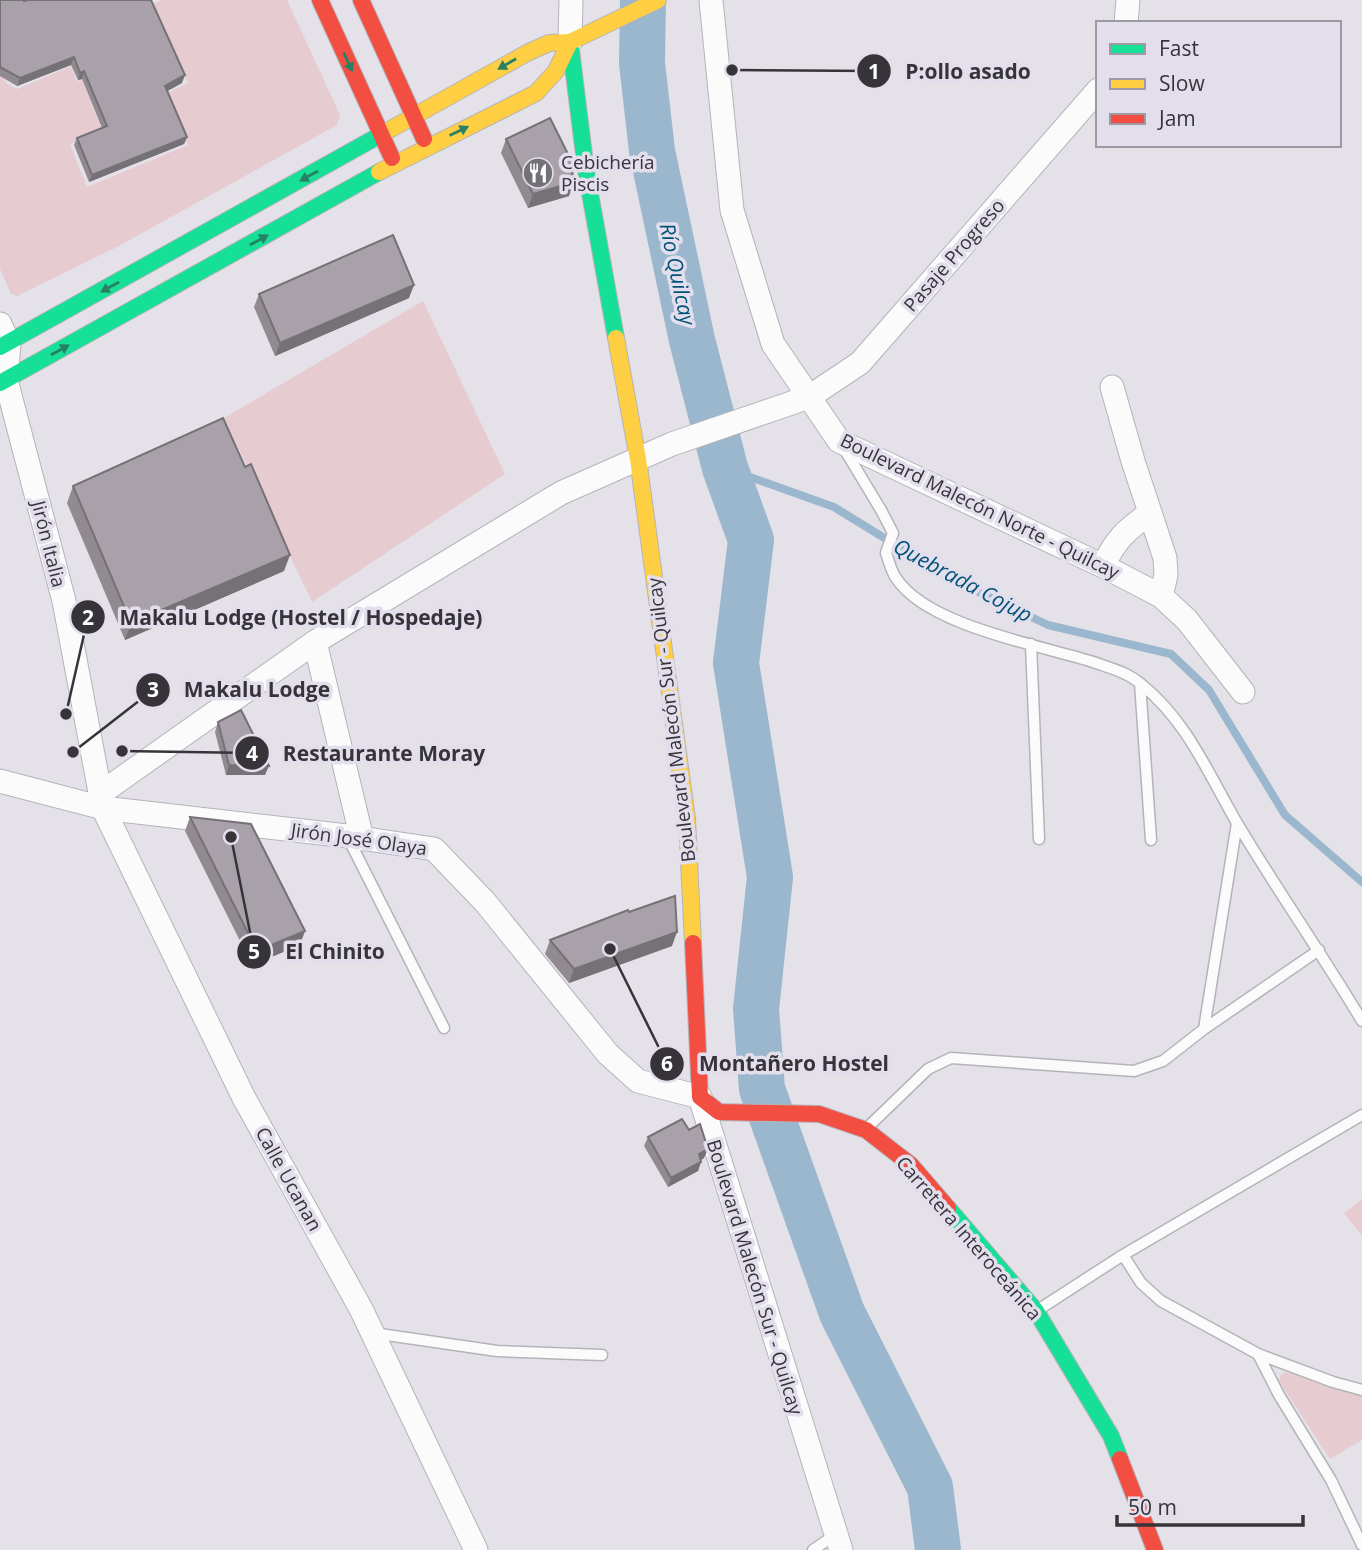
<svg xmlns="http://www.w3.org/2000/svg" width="1362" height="1550" font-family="'Open Sans',sans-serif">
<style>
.green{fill:#e6cbd1}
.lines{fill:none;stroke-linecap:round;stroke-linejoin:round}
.stream{stroke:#9ab7ce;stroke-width:8}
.river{stroke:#9ab7ce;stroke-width:46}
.lane-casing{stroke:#b5b3b9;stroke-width:13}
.street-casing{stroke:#b5b3b9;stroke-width:25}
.fast-casing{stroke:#b5b3b9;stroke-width:18}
.slow-casing{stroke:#b5b3b9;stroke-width:18}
.jam-casing{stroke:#b5b3b9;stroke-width:18}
.lane{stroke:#fbfbfc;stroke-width:10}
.street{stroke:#fbfbfc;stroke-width:23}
.fast{stroke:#16e098;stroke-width:16}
.slow{stroke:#ffcf43;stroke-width:16}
.jam{stroke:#f24e42;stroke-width:16}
.wall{fill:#918a91}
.shaded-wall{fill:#767176}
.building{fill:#a9a1a9;stroke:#767176;stroke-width:2}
.oneway{fill:#288164}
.labels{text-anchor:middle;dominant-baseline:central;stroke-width:7;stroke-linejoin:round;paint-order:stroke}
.poi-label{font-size:19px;fill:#363439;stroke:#e3deec;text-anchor:start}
.street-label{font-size:19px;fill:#363439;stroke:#e3deec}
.water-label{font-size:21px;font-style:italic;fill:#005279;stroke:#e3deec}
.leader{fill:none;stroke:#363439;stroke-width:2.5}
.callout-dot{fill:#363439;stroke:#e3deec;stroke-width:2.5}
.mark-label{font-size:21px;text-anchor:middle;font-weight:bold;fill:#fff}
.callout-label{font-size:21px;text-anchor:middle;font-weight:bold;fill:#363439;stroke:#e3deec;stroke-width:7;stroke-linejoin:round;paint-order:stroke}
</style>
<rect width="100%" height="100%" fill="#e4e2e8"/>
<path class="green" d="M162,0h125l53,115 -3,10 -220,122 -100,49 -6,-2 -11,-25v-197l6,11 11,6 54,-23 6,15 5,-1 21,52 -33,12 17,43 101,-42 -23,-51 23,-11 -36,-79z
M423,301l82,173 -193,128 -88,-184z
M1362,1199v37l-18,-23z
M1285,1372l77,23v45l-32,19 -51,-78 1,-5z"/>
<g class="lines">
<path class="stream" d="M725,468l109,39 117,72 97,46 123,29 38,36 76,125 77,67"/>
<path class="river" d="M643,0l-1,63 10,88 40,189 33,128 26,72 -15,123 34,214 -14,132 6,80 80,224 88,174 8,63"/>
<g class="lane-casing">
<path id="lane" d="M843,447l38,63 12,23 -7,20c3,8 5,18 10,25 31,48 144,67 197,84 17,6 34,10 48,22 46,37 67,89 96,139 40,67 85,131 125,198
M1031,644l8,195
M1140,683l11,157
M348,838l96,190
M1204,1029l33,-206
M870,1125l58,-56 23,-11 183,13 29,-10 41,-32 115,-79
M1123,1255l18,28 20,18 97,53 75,28 29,8
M1041,1308l82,-53 239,-140
M373,1333l124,18 105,4
M1258,1354l21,41 52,85 31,65
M813,1550l22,-15"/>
</g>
<g class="street-casing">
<path id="street" d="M711,0l21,210 41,134 66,97 264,125 58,30 26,24 56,72
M1126,23l2,-23
M570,42l1,-42
M0,324l9,20 -3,36 58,221 39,207 141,290 117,211 115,241
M1112,387l21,74 32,97 1,17 -5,21
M1103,566c13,-27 23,-36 47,-53
M315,642l47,197
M0,781l103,27 244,28 87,13 51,53 123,152 30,27 62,16 141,453
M101,793l214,-151 246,-149 111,-49 137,-47 51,-34 238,-273"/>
</g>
<g class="fast-casing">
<path id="fast" d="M570,42l16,129 30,167
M0,347l382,-213
M0,383l379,-211
M948,1208l88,103 75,125 9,23"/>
</g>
<g class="slow-casing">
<path id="slow" d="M382,134l145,-81 22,-10 21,-1 88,-42
M379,172l157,-79 20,-22 14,-29
M616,338l22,121 49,360 6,124"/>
</g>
<g class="jam-casing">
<path id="jam" d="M320,0l72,158
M361,0l63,139
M693,943l7,154 19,15 100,2 47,16 45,35 37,43
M1120,1459l35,91"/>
</g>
<use href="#lane" class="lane"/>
<use href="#street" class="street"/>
<use href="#fast" class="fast"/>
<use href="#slow" class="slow"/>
<use href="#jam" class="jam"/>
</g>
<path class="wall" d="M0,0l24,1 158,82 -15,8 20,46 -3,7 -95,38 -15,-37 3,-7 25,-10 -20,-49 -4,1 -7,-15 -54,21 -17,-10z
M506,139l63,57 -41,12 -27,-55z
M259,294l150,4 -134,58 -21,-49z
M245,467l39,104 -159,69 -58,-137 6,-17z
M218,722l47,53h-39l-11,-43z
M190,817l110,128 -48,20 -67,-134z
M629,912l43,34 -103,37 -24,-29 5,-14z
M648,1137l56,21 -3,2 -3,11 -30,16 -24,-41z"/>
<path class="shaded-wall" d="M74,57l-3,8 -54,21 3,-8z
M84,71l-2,8 -4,1 2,-7z
M185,75l-3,8 -20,11 3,-8z
M187,137l-3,7 -95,38 3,-7z
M574,182l-5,14 -41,12 5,-14z
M414,285l-5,13 -134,58 5,-13z
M290,555l-6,16 -159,69 6,-17z
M229,765l40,1 -4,9h-39z
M305,931l-5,14 -48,20 5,-14z
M677,932l-5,14 -103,37 5,-14z
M708,1149l-4,9 -8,5 3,-9z
M701,1162l-3,9 -30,16 3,-9z"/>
<path class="building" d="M0,0h24v1l4,-1h123l34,75 -20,11 22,51 -95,38 -15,-37 30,-12 -23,-55 -4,2 -6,-16 -54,21 -20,-11z
M550,118l20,40 4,24 -41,12 -27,-55z
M393,235l21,50 -134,58 -21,-49z
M223,418l22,49 6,-3 39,91 -159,68 -58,-137z
M241,710l28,56 -40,-1 -11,-43z
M190,817l61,7 54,107 -48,20z
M675,896l2,36 -103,37 -24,-29 78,-30 1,2z
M682,1119l7,11 11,-6 8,25 -9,5 2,8 -30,16 -23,-41z"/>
<defs><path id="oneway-solid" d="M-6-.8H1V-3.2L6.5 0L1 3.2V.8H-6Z" transform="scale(1.75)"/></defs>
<g class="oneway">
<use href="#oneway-solid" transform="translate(348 62) rotate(65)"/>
<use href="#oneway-solid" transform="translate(507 64) rotate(150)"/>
<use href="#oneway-solid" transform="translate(459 131) rotate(-26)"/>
<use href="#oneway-solid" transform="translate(309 176) rotate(151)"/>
<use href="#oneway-solid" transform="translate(259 240) rotate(-29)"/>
<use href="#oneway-solid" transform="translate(110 287) rotate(151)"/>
<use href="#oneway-solid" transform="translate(60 350) rotate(-29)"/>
</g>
<defs>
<g id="restaurant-disc" transform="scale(1.575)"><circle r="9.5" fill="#737176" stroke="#e3deec"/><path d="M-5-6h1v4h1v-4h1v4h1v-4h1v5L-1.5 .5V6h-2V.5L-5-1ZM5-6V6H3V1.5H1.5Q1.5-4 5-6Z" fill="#fff"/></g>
</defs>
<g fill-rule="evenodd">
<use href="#restaurant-disc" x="538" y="173"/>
</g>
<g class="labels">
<g class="poi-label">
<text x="561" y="162">Cebichería<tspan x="561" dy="22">Piscis</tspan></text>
</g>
<g class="street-label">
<text transform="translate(954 255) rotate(-49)">Pasaje Progreso</text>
<text transform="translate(980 506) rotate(26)">Boulevard Malecón Norte - Quilcay</text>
<text transform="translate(49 544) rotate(76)">Jirón Italia</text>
<text transform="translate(671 720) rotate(-97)">Boulevard Malecón Sur - Quilcay</text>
<text transform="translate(359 839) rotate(8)">Jirón José Olaya</text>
<text transform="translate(289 1179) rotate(61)">Calle Ucanan</text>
<text transform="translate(969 1238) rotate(49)">Carretera Interoceánica</text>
<text transform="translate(755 1277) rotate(73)">Boulevard Malecón Sur - Quilcay</text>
</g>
<g class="water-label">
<text transform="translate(678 274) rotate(78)">Río Quilcay</text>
<text transform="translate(963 580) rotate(28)">Quebrada Cojup</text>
</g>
</g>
<path class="leader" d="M732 70L874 71M66 714L88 617M73 752L153 690M122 751L252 753M231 837L254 952M610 949L667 1064"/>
<g class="callout-dot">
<circle cx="732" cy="70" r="7"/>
<circle cx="66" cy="714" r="7"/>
<circle cx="73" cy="752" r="7"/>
<circle cx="122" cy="751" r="7"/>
<circle cx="231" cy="837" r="7"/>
<circle cx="610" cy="949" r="7"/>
<circle cx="874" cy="71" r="18"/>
<circle cx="88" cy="617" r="18"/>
<circle cx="153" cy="690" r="18"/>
<circle cx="252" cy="753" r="18"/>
<circle cx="254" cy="952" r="18"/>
<circle cx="667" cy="1064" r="18"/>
</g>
<g class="mark-label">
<text x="874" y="79">1</text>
<text x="88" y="625">2</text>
<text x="153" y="697">3</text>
<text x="252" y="761">4</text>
<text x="254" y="959">5</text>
<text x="667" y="1071">6</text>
</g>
<g class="callout-label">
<text x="968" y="79">P:ollo asado</text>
<text x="301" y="625">Makalu Lodge (Hostel / Hospedaje)</text>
<text x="257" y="697">Makalu Lodge</text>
<text x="384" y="761">Restaurante Moray</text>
<text x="335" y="959">El Chinito</text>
<text x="794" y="1071">Montañero Hostel</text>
</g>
<rect x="1096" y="21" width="245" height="126" fill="#e3deec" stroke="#9e9aa4" stroke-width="2"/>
<rect x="1110" y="44" width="35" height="10" fill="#16e098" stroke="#9e9aa4" stroke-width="2"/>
<text x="1159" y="56" font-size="21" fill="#363439">Fast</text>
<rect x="1110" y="79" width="35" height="10" fill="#ffcf43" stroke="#9e9aa4" stroke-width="2"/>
<text x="1159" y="91" font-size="21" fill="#363439">Slow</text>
<rect x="1110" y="114" width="35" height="10" fill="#f24e42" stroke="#9e9aa4" stroke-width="2"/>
<text x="1159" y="126" font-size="21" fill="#363439">Jam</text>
<path d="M1117 1515v10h186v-10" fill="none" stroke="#363439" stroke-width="3.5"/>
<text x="1128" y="1515" font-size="21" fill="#363439" stroke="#e3deec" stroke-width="5" paint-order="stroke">50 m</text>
</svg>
